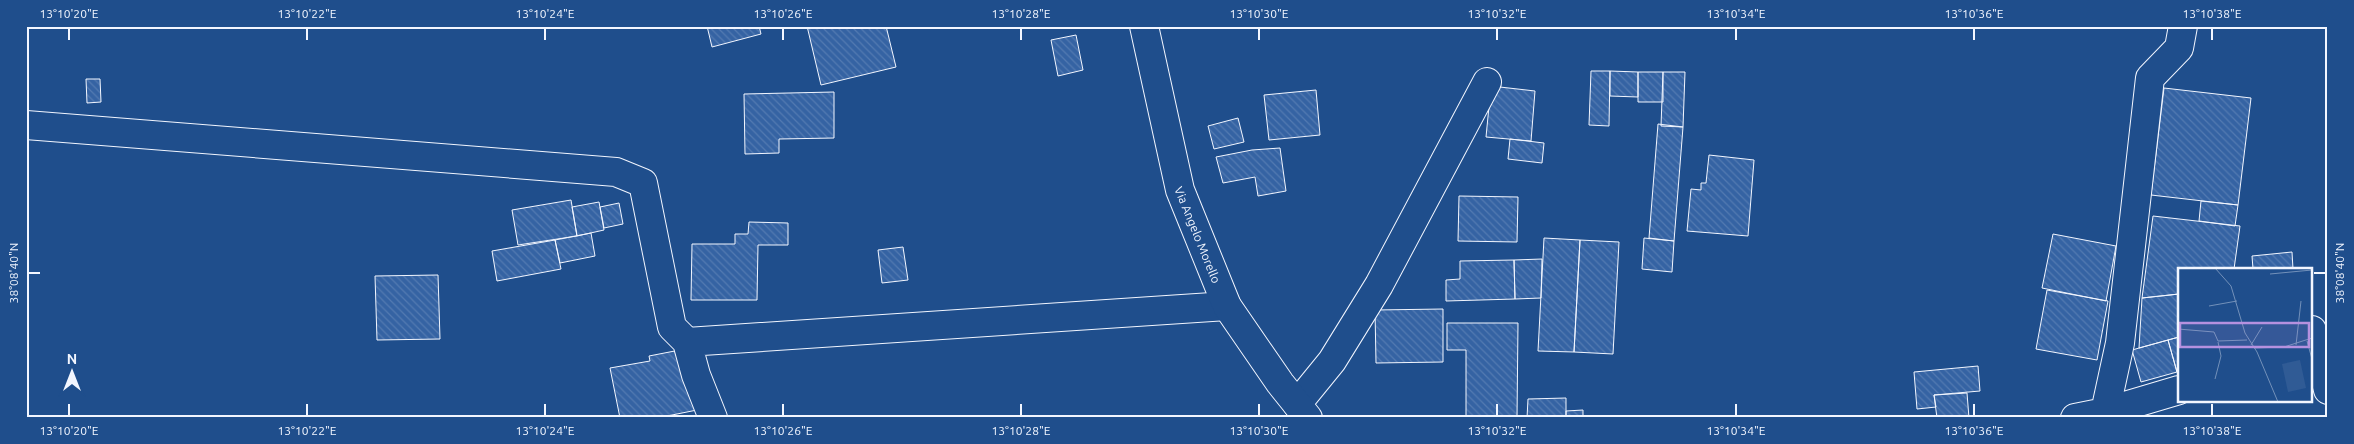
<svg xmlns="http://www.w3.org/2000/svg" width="2354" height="444" font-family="Ubuntu,sans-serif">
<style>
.building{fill:url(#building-back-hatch);stroke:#f2f6ff}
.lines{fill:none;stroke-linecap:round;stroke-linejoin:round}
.minor-casing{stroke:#f2f6ff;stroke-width:30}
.tertiary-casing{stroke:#f2f6ff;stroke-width:30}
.minor{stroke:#1f4e8c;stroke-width:28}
.tertiary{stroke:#1f4e8c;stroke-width:28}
.ticks{fill:none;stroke:#f2f6ff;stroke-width:2}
.labels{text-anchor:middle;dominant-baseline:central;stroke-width:4;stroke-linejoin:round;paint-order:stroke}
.street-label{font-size:12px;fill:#f2f6ff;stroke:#1f4e8c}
.inset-road{fill:none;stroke:#7391ba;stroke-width:1}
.view{fill:#b691df;fill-opacity:0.15;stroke:#b691df;stroke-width:2.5}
.inset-edge{fill:none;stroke:#f2f6ff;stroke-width:2.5}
.neatline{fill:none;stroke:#f2f6ff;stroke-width:2}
.ticks-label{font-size:12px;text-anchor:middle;fill:#f2f6ff}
</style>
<defs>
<pattern id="building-back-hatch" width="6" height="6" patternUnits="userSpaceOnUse" patternTransform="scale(1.25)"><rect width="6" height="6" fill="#3563a3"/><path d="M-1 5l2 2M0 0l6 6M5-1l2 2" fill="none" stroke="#537ab1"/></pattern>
</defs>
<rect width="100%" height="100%" fill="#1f4e8c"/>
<path class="building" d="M707,26h52l2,8 -49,13z
M807,26h79l10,41 -75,18z
M1076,35l7,35 -25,6 -7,-36z
M1591,71h19l-1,55 -20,-1z
M1610,71l28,1v25l-28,-1z
M1638,72h25v30h-25z
M1663,72h22l-2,55 -22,-1z
M86,79h14l1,23 -14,1z
M1491,86l44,5 -4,50 -45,-4z
M2164,88l87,10 -13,107 -87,-10z
M1316,90l4,45 -51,5 -5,-45z
M834,92v46l-55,1v14l-34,1 -1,-60z
M1238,118l6,24 -30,7 -6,-23z
M1658,124l25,3 -9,114 -25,-3z
M1510,139l34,4 -2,20 -34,-4z
M1280,148l6,43 -28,5 -3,-19 -32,6 -7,-26 36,-7z
M1709,155l45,5 -6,76 -61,-5 4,-42 10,1v-7h5z
M1459,196l59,1 -1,45 -59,-1z
M571,200l6,36 -59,9 -6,-35z
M2201,201l37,4 -3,21 -36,-5z
M599,202l5,28 -27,6 -5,-29z
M619,203l4,21 -19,4 -4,-21z
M2153,216l87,10 -6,43h-55v25l-37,4z
M749,222l39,1v22h-30l-1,55h-66l1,-56h43v-10h13z
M591,233l4,23 -35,7 -5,-23z
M2053,234l63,12 -10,55 -64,-13z
M1544,238l36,2 -6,112 -36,-1z
M1644,238l30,3 -2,31 -30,-3z
M555,240l6,29 -64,12 -5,-30z
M1580,240l39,2 -6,112 -39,-2z
M903,247l5,33 -26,3 -4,-33z
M2292,252l1,17h-40l-1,-13z
M1542,259l-1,39 -26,1 -1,-39z
M1514,260l1,39 -69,2v-21l14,-1v-18z
M438,275l2,64 -63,1 -2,-64z
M2047,290l61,11 -11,59 -61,-11z
M2179,294v43l-40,11 3,-50z
M1443,309v53l-67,1 -1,-53z
M1447,323h71l-1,95h-51v-68h-19z
M2179,337v35h-2l-9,-32z
M2168,340l9,32 -36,10 -9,-32z
M685,349l12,61 -40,8h-37l-10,-50 40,-7 -1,-5z
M1978,366l2,25 -46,4 2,12 -19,2 -3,-37z
M1967,393l2,25h-32l-3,-23z
M1566,398v20h-39l1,-19z
M1583,410v8h-17v-7z"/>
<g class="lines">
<g class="minor-casing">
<path id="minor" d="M26,125l590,47 27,11 29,144 15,15 540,-36
M2312,330l16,60
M687,342l9,33 17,43
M1297,404l35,-43 47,-76 108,-203
M2105,412l15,-69 30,-265 29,-30 4,-22
M2075,418l30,-6 74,-22"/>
</g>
<g class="tertiary-casing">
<g id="tertiary">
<path id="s1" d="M1144,26l36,164 47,116 53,77 28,35"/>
</g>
</g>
<use href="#minor" class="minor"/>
<use href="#tertiary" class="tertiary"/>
</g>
<path class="ticks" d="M69,28v12M307,28v12M545,28v12M783,28v12M1021,28v12M1259,28v12M1497,28v12M1736,28v12M1974,28v12M2212,28v12M28,273h12M2314,273h12M69,404v12M307,404v12M545,404v12M783,404v12M1021,404v12M1259,404v12M1497,404v12M1736,404v12M1974,404v12M2212,404v12"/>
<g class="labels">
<g class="street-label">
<text stroke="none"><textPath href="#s1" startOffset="216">Via Angelo Morello</textPath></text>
</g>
</g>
<g transform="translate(2178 268)">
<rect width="134" height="134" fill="#1f4e8c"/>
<path d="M122,92l6,28 -18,4 -6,-28z" fill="#305b95"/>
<path class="inset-road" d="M37,0l16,18 14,47 12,19 21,50M92,6l42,-4M31,38l28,-5M0,61l36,3 4,9 29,-1M129,73l5,18M73,77l11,-18M118,77l5,-44M76,80l30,-1 28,-9M37,111l6,-23 -3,-14"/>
<path class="view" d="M2,55h129v24h-129z"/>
<rect width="134" height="134" class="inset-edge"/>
</g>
<rect width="2354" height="444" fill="none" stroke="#1f4e8c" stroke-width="55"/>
<g transform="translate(72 372)" stroke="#1f4e8c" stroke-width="4" paint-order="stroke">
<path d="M0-4L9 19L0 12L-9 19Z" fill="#f2f6ff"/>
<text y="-8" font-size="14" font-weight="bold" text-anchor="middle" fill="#f2f6ff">N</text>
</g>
<rect x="28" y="28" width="2298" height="388" class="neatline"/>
<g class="ticks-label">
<text x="69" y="18">13°10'20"E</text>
<text x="307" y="18">13°10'22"E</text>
<text x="545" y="18">13°10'24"E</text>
<text x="783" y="18">13°10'26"E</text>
<text x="1021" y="18">13°10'28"E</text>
<text x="1259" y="18">13°10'30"E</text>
<text x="1497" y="18">13°10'32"E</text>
<text x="1736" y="18">13°10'34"E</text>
<text x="1974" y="18">13°10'36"E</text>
<text x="2212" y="18">13°10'38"E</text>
<text transform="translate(14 273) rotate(-90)" y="4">38°08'40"N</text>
<text transform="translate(2340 273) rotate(-90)" y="4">38°08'40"N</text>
<text x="69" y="435">13°10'20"E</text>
<text x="307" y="435">13°10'22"E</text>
<text x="545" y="435">13°10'24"E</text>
<text x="783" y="435">13°10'26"E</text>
<text x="1021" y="435">13°10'28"E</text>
<text x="1259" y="435">13°10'30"E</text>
<text x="1497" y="435">13°10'32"E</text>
<text x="1736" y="435">13°10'34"E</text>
<text x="1974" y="435">13°10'36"E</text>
<text x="2212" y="435">13°10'38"E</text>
</g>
</svg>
